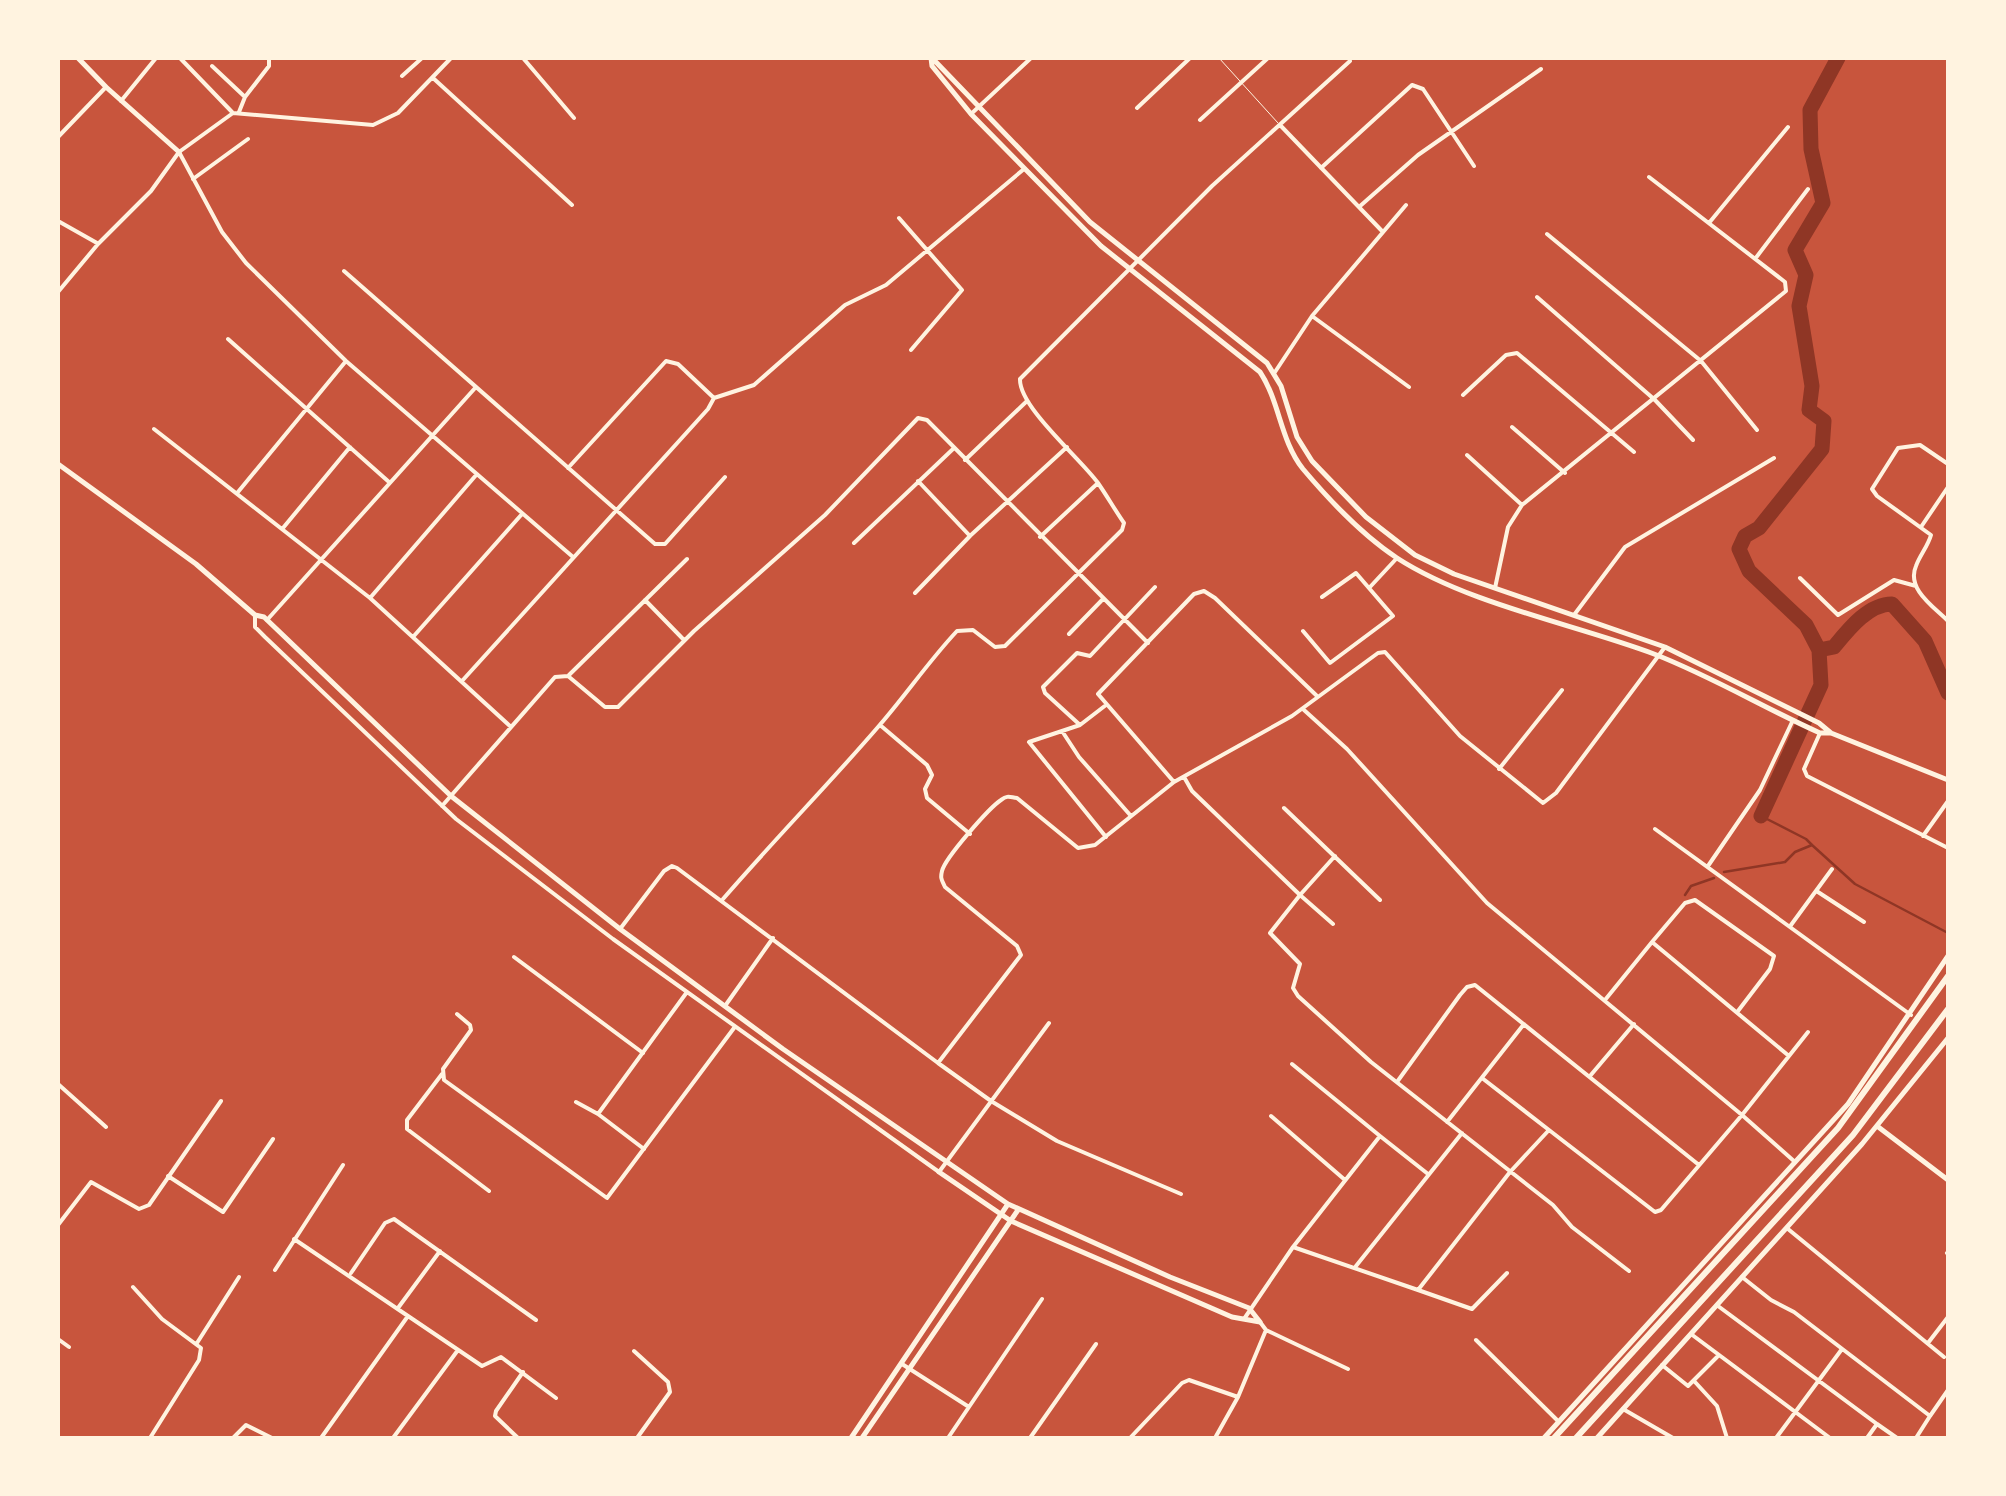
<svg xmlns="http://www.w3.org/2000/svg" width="2006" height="1496" font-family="Signika,sans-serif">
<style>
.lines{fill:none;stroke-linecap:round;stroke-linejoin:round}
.stream{stroke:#8f3625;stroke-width:2.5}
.river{stroke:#8f3625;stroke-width:15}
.service{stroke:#fff3e0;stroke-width:1}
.minor{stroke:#fff3e0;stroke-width:4}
.tertiary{stroke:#fff3e0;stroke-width:5}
.primary{stroke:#fff3e0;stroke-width:6}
</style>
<rect width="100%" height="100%" fill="#c8553d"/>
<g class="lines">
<path class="stream" d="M1812,845l43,39 93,49
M1724,872l61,-10 10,-10 17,-7 -6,-6 -45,-23
M1685,895l6,-9 23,-8"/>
<path class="river" d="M1819,650l15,-3c14,-17 34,-43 58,-43l33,37 23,52
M1761,816l60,-131 -2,-35 -13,-25 -57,-54 -10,-22 6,-13 14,-8 63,-79 2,-28 -15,-11 3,-24 -13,-80 7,-31 -11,-25 28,-47 -12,-54 -1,-39 28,-52"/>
<path class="service" d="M1219,58l59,65"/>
<path class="minor" d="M167,58h2
M180,58l52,54
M523,58l51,60
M212,66l33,31
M402,76l20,-18
M433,78l139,127
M121,101l35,-43
M1137,108l53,-50
M239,112l6,-15 24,-31v-8
M971,114l60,-56
M1200,120l68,-62
M1280,125l101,105
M58,137l48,-50
M179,152l43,80 24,31 100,98 227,196
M1321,168l91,-83 11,4 51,77
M193,179l55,-40
M1359,207l59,-52 123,-86
M899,218l63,72 -51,60
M58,221l39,22
M1709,223l79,-96
M1547,234l154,127 56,69
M1755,259l53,-70
M344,271l311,273h10l60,-67
M58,292l40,-48 53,-53 28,-39 54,-39 140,12 25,-12 53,-55
M1537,297l118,103 38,40
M1312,316l97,71
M228,339l161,143
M1275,372l37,-56 94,-111
M1463,395l43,-40 11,-2 117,99
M714,398l40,-13 91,-80 41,-20 138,-116
M1512,427l53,46
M154,429l216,169 141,129
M1467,455l55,50
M965,460l62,-59
M1948,464l-28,-19 -22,3 -26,41 5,7 54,39c-3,11 -11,20 -15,31 -10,23 18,41 32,55
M238,492l108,-131
M1921,527l27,-40
M283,528l67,-81
M971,535l96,-88
M1040,537l58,-54
M854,543l99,-94
M1800,578l38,37 56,-35 22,6
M1370,587l27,-29
M1495,588l13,-61 14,-22 264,-214 -1,-9 -136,-105
M915,593l55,-57 -52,-55
M370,598l107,-124
M645,600l39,40
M255,615v12l10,10 191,182 157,120 326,233 110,-149
M1574,615l51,-68 149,-89
M267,620l209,-233
M1303,631l27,32 63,-47 -37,-43 -34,24
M1069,634l34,-35
M413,637l109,-123
M569,675l118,-116
M462,681l246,-272 6,-11 -36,-34 -12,-3 -98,107
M1304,710l43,39 140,154 255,212 47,-59 -137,-114 -47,58
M880,725l47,40 5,10 -7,14 2,9 43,36
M1080,725l-35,-32 -2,-6 34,-34 13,3 65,-69
M1062,731l17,26 52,59
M1820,733l-16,36 3,7 141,72
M1499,769l63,-79
M1184,777l8,14 108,104 -30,38 30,31 -7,24 5,8 73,66 182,143 19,22 57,44
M1174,782l-76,-88 96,-100 10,-3 11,7 102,98
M442,806l113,-129 13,-1 37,31h13l76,-76 131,-116 93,-97 9,2 221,223
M1284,808l96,92
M1655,829l256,186
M1923,836l25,-35
M1106,837l-77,-95 51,-17 26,-20
M1708,866l52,-76 33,-70
M1818,892l46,30
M723,899c50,-58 105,-114 155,-172 28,-32 50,-65 79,-96l16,-1 22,17 10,-1 117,-116 2,-7c-9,-13 -17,-27 -26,-40 -18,-25 -79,-76 -78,-104l192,-193 138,-125
M1333,924l-33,-29 35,-39
M1791,925l41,-56
M620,929l44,-58 8,-5 5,2 261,195
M1652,942l33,-39 10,-3 79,56 -4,13 -32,42
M514,957l129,96
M725,1006l48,-68
M457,1014l13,11 1,5 -28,39 1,11 163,118 127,-170
M1789,1056l19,-24
M1292,1064l88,72
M442,1074l-35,46v9l82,62
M1590,1076l44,-52
M1482,1078l67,52
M1397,1082l63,-87 7,-8 8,-2 224,180
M58,1084l48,43
M576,1102l22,12 46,35
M598,1114l89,-122
M1271,1116l74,64
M1447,1122l77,-98
M168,1176l55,36 50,-73
M1181,1194l-124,-53 -66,-40 -53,-38 83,-108 -4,-9 -72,-59c-3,-7 -5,-8 -3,-16 3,-13 47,-63 59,-71 7,-5 8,-3 16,-2l61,50 17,-3 79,-63 118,-66 86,-63 7,-1 75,84 83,67 13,-10 109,-146
M58,1225l33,-43 48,27 10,-4 72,-104
M1788,1229l156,128
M294,1239l114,77 -87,122
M1293,1247l87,-111 48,38
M1947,1253l1,1
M1356,1266l106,-133
M275,1270l68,-105
M351,1273l34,-50 9,-4 142,101
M1742,1277l29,23 23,12 136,104 18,-26
M133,1287l29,32 39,29 -2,12 -49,78
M1418,1290l54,19 35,-36
M1718,1306l159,118 -10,14
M398,1308l42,-57
M408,1316l74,50 19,-9 55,41
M1244,1319l49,-72 125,43 92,-118 39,-42 106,82 6,-2 81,-95 53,47
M1260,1322l6,8 82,39
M1691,1334l139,104
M58,1339l11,8
M1476,1340l82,81
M197,1343l42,-66
M1928,1343l20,-26
M634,1351l34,31 2,10 -33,46
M902,1364l67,43
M1662,1365l26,21 29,-29
M1695,1382l22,24 10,32
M1623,1409l50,29
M1877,1424l20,14
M233,1438l13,-13 26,13
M393,1438l65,-88
M518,1438l-23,-22 1,-5 27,-39
M948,1438l94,-139
M1030,1438l66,-94
M1130,1438l52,-55 7,-3 49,17
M1215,1438l23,-41 28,-67
M1691,1438h12
M1776,1438l66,-89
M1916,1438l14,-22"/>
<path class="tertiary" d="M78,58l28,29 73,65
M931,58l1,8 39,48 130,132 159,126c20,30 20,68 43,97 27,32 59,66 94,89 71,46 177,66 257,96 57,22 110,54 166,79h11l117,47
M933,59l157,163 177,141 14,23 16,51 15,24 54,56 49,38 39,19 211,73 154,76 12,10
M58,464l138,100 59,51 9,2 187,179 169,133 163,120 225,155 162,73 79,31 11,14 -28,-5 -221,-96 -72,-49
M1877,1126l71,54
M851,1438l157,-234
M862,1438l156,-228
M1544,1438l304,-334 100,-148
M1597,1438l265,-294 86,-106"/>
<path class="primary" d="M1554,1438l284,-310 110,-152
M1576,1438l277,-303 95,-126"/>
</g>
<rect width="2006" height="1496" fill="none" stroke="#fff3e0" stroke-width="120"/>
</svg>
